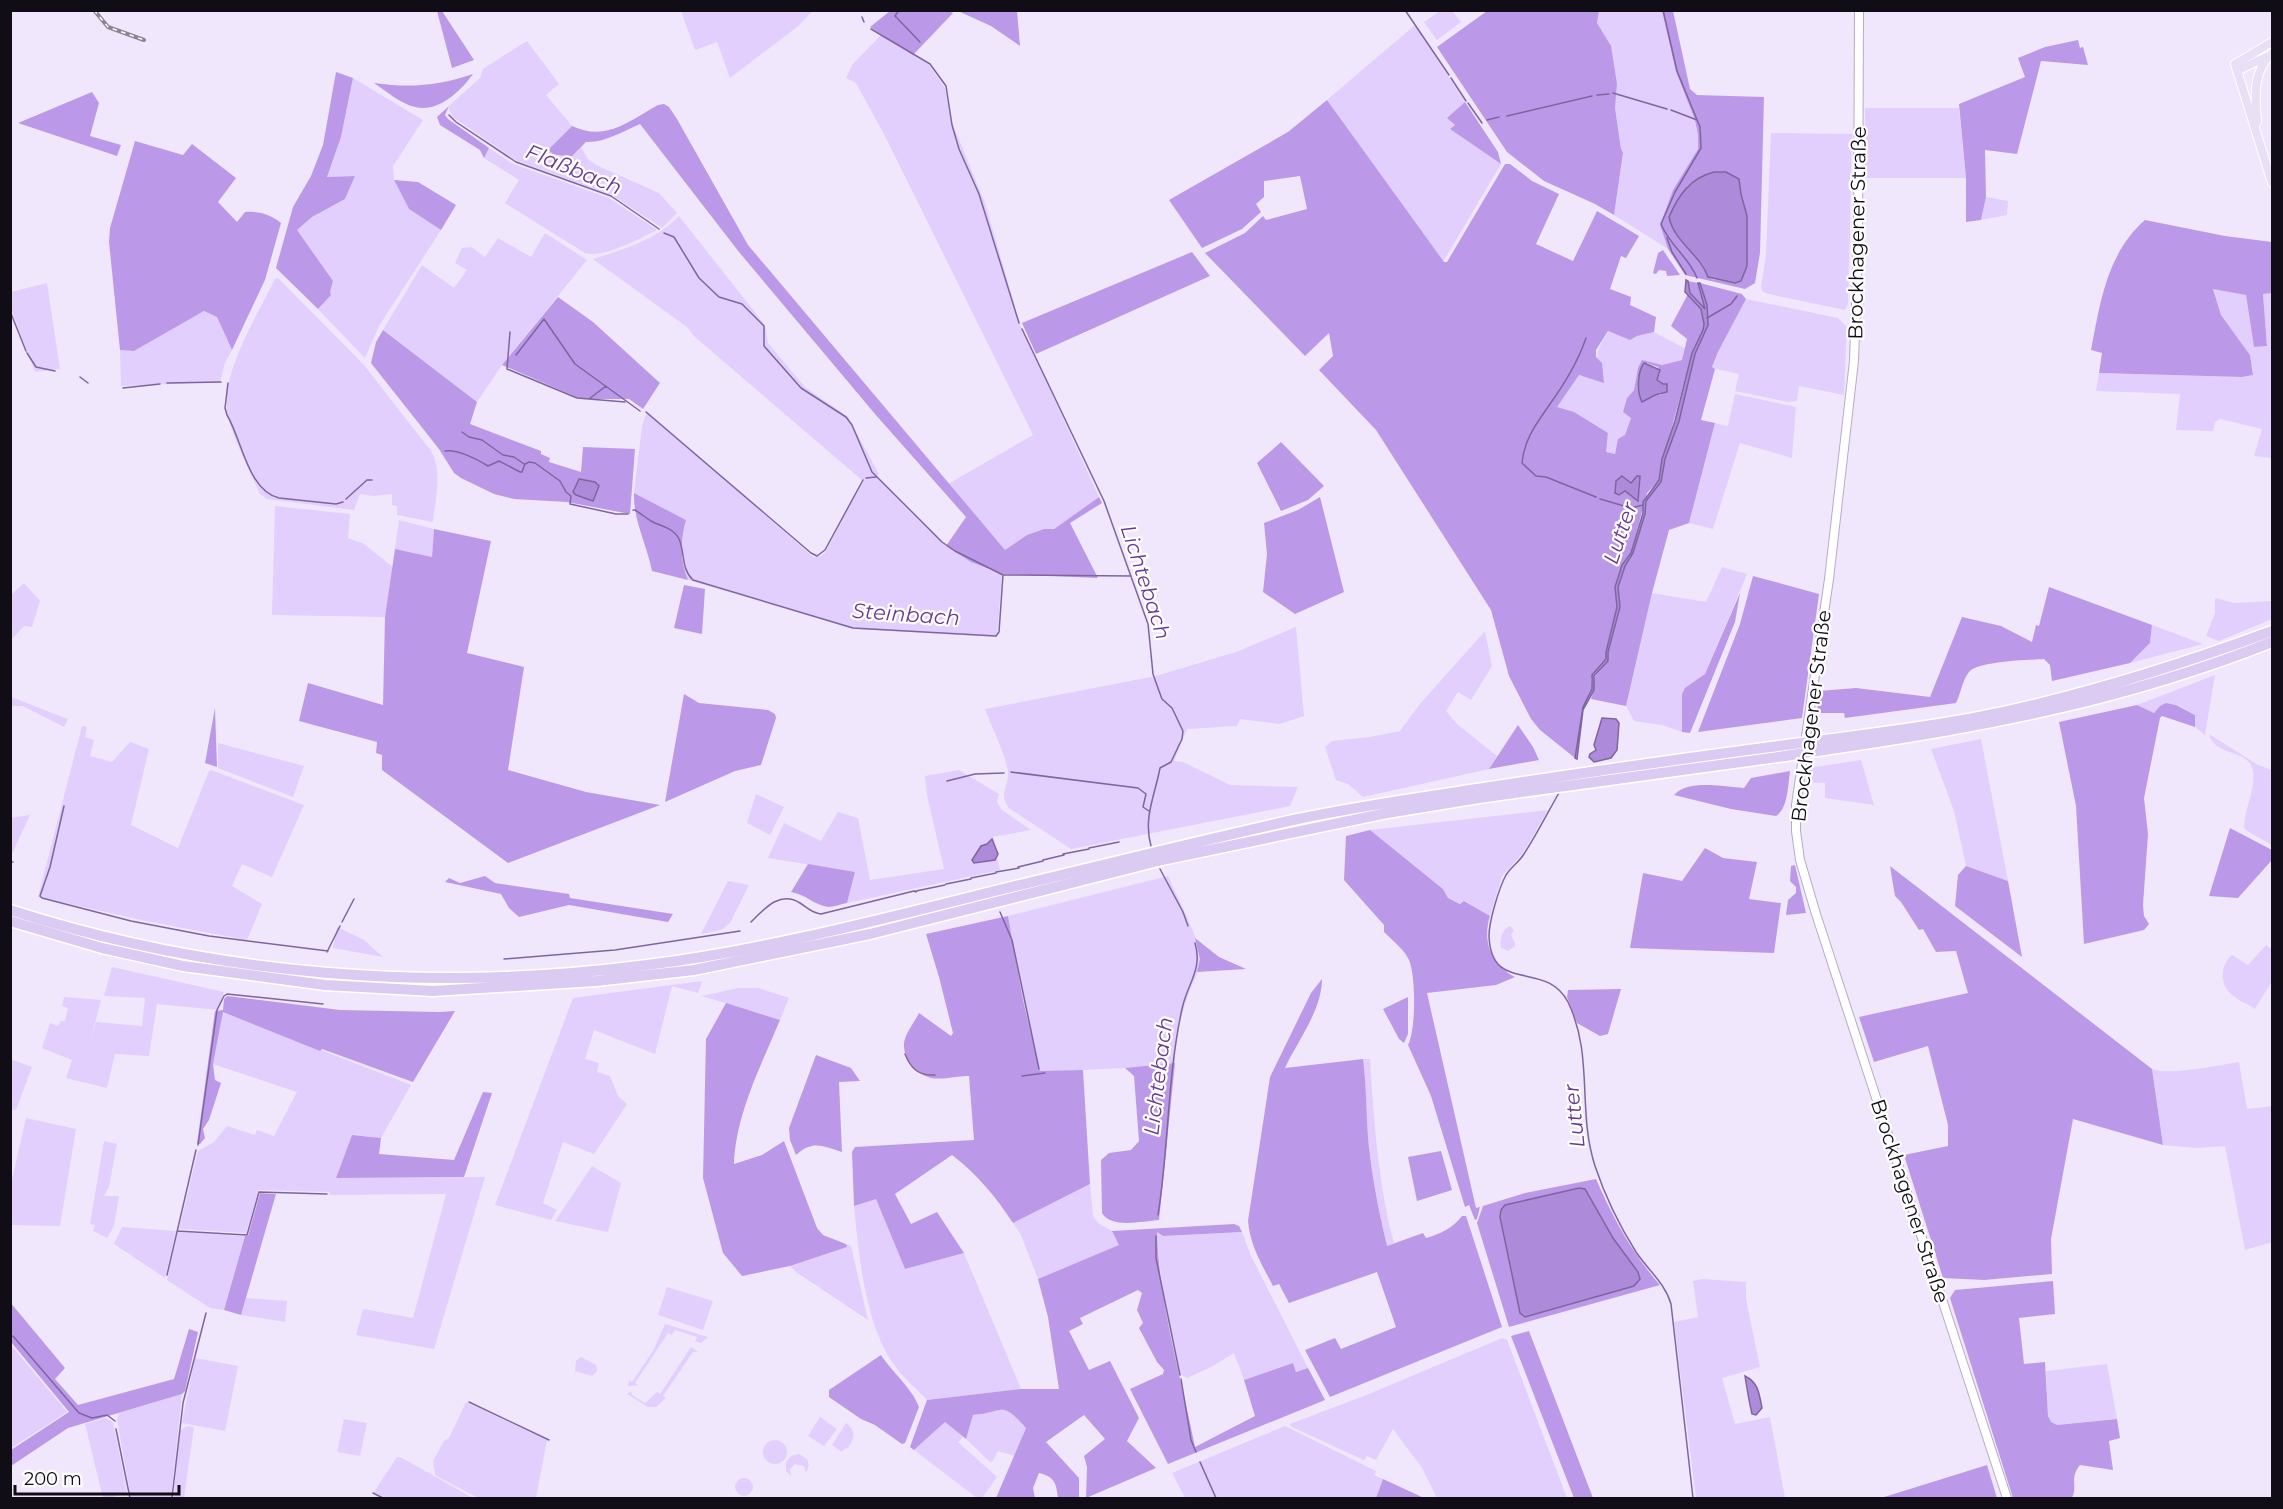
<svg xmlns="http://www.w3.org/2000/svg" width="2283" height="1509" font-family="Montserrat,sans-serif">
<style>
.green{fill:#e2cffd}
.forest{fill:#bc99e8;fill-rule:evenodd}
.water{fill:#ae8bda;stroke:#7f659f;stroke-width:1.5}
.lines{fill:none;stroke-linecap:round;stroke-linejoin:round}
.stream{stroke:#7f659f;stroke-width:1.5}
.secondary-casing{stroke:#b6acc4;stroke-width:10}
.primary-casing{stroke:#fff;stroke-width:10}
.highway-casing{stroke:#fff;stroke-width:13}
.secondary{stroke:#fff;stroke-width:8}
.primary{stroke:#e9e0f8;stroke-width:8}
.highway{stroke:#dbcbf3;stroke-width:10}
.rail-casing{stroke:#8a8493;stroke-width:4}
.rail{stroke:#fff;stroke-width:1.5;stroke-dasharray:4.5;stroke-linecap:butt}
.highway-bridge-casing{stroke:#fff;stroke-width:13;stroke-linecap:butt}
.highway-bridge{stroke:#dbcbf3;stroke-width:10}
.labels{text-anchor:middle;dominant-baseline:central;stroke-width:4.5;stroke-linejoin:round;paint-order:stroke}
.street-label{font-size:20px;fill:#110d16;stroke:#fff}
.water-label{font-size:21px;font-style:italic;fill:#673996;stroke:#fff}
</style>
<rect width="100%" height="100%" fill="#f0e7fc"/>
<path class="green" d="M681,11v-1l132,1 -16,16 -67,51 -13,-36 -22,8z
M1440,11h12l9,11 -24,18 -13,-18z
M1599,11h63l14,61 19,48 3,15v14l-25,41 -13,35 8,24 -54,-34 9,-61 -2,-5 -6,-41 2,-24 -20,-61z
M1415,25l50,77 -18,16 8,7 -5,4 51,35 -58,98 -116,-162z
M881,35l48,30 16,23 8,37 32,78 35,121 79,173 -45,32h-10l-17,6 -22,16 -57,-67 85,-49 -147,-297 -30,-55 -10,-5 6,-13z
M527,41l32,43 -13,11 26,31 -24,24 23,7 10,-10 7,12 8,6 63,28 18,20 -15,15 -50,-33 -95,-34 -64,-44 -4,-7v-4l31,-28 3,-9z
M353,78l70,42 -30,46 1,14 15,29 32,21 -62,96 -14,32 -47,-49 13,-14 -35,-65 16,-13 33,-18 10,-23 -28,1 14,-40z
M1865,108h94l7,70h-101z
M1771,133l81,1 -4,170 -3,6 -76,-16 -6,-2 -2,-5 5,-32z
M489,148l24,16 96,34 48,32c-16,8 -55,29 -72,23l-80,-50 14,-23 -35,-22z
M1986,197l22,4 -1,14 -26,5z
M679,216l86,109 3,18 37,44 43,30 31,57 -3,3c39,39 72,81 126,97l-5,63 -144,-8 -165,-49c-8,-19 -8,-40 -2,-60l-52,-27 8,-67 5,-15 166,146 8,-1 4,-3 38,-72 -168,-144 -8,-10 -94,-68c32,-10 63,-19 86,-43z
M545,233l42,27 -85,105 -25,37 -94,-72 39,-65 32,23 13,-18 -12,-7 7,-15 9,-1 14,10 13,-19 33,19z
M278,278l86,87 67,86c12,21 4,48 2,71l-36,-7v-9l-5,-1v-11l-19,2 -13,-2 -6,16 -79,-10 -8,-1 -7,-5c-10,-23 -26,-53 -32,-77 -10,-40 30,-103 47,-138z
M47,283l13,86 -25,3 -24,-63v-17z
M2213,288l33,7 8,52 13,-1 -4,-52 9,-1v165l-18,-2 8,-27 -42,-10 -5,3 -2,9 -37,-1 4,-36 -84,-3 3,-18 143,4 11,-2 -3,-20 -29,-40z
M1746,299l92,19 9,9 -3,68 -45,-9 -2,15 -9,1 -53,-11 4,-17 -27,-6 6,-16z
M204,311l13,6 15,33 -7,13 -5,19 -99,4 -1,-36 14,1z
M1609,331l21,9 7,-4 17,-4 32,17 -4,11 -20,5 -24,3 -4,22 -7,8 4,20 -6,17 -7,4 -3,15 -10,-2 3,-19 -52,-26 23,-32 25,7c-8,-27 -11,-27 5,-51z
M1735,394l61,13 -4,51 -52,-15 -27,86 -24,-6 26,-100 13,3z
M275,506l75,8 -2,24 16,6 29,23 -8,50 -113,-2z
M399,520l35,9 -2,28 -37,-8z
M1722,567l25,7 -42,100 -23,20v38l-20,-7 -28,-4 -8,-15 26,-113 54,9z
M24,583l16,18 -8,26 -8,-1 -13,14v-45z
M2215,598l19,5 38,-2v18l-53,22 -13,-5 9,-23z
M2152,625l51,19 -73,19 20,-20z
M1296,627l8,89 -24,8 -40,-5 -3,7 -50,3 -13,32 9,1 47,23 68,2 -8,19 -219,43 -62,-41c-11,-16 0,-20 -1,-36 -2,-17 -17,-46 -23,-63l171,-33 80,-24z
M1485,631l7,35 -21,34 -13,-8 -12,19 11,13 40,32 -8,13 -126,28 -15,-13 -12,-4 -11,-33 7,-6 38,-4 30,-6 19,-26z
M2215,675l-10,60 -10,-8v-12c-16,-9 -27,-19 -41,-2l-17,-8z
M10,697h1l57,22 -4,8 -41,-21h-12z
M82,726l5,1 -2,10 9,3 -4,16 22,6 18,-20 19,7 -18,76 47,23 31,-77 2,-1 93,35 -32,72 -30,-13 -10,22 30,18 -15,36 -101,-19 -108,-24z
M2209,734l49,31 14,5v75l-23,-13 -5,-4c0,-19 12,-38 9,-57 -4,-23 -39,-14 -44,-37z
M1981,739l27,142 -42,-15 -12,-55 -23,-62z
M218,743l86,23 -11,31 -75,-29z
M1861,760l13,45 -49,-7v-15l-19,-1 3,-14z
M959,770l40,24 -2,8 5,8 29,20 -38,7 5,17 -1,3 3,13 -153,33 8,-31 -87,-14 16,-35 37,18 17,-29 20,6 12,62 74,-11 -17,-74 -2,-19z
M756,794l28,13 -14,28 -23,-12z
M1548,810l-25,43 -21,23 -12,40 -25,-15 -4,3 -13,-6 -5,-9 -73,-59z
M30,815l-19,41v-38z
M1168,876c8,19 33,64 32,83 0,11 -6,21 -10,31 -8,22 -16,51 -15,73l-50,5 -85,4 -17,-72 -15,-84z
M728,881l21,4 -19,38 -9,7 -20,4z
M1510,926l4,4 -3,5 4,8v3l-7,5 -7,-3c-2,-8 1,-19 9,-22z
M337,927l27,13 19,17 -50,-9z
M2266,945l6,5v31l-17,28c-8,-5 -19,-10 -25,-16 -11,-11 -9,-29 2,-38l16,10z
M112,967l112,25 -6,18 -61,-6 -8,52 -34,-2 -8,34 -41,-10 6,-18 -30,-12 8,-25 8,3 3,-5h4l3,-13 -6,-2 2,-9 37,3 -10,39 5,-17 46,4 3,-28 -41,-2z
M702,981l-4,12 -26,-7 -17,68 -61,-24 -9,29 14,4 -2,9 13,4 8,20 9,8 -33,50 -31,-12 -20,61 14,7 -6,10 -56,-15 78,-207z
M738,988h20l31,10 -9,22 -78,-24z
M223,1012l188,73 -30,53 -29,-3 -16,43 149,-1 -51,172 -78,-14 7,-26 50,9 33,-124 -117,1 1,-3 -71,-2 -13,43 -67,-4 19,-78 16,-9 13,-16 28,9 2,-5 17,6 23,-44 -84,-28z
M10,1059l22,8 -16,43 -5,-1z
M1363,1059h7c4,61 8,125 24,184l-7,3c-8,-32 -14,-64 -18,-97 -3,-30 -2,-60 -6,-90z
M2239,1062l8,47 25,-3v136l-27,8 -20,-104 -29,2 -33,-3 -11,-76c16,7 67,-4 87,-7z
M26,1118l50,11 -16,97 -49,-1v-41z
M104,1141l13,3 -8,43 -5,9h15l-5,30 -7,12 -14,-7 2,-6 -5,-1z
M592,1166l29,17 -13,49 -53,-11z
M1090,1184l3,32 5,7 14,8 8,14 -82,34 -17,-44 -8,-12z
M876,1198l29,71 59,-16 57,136 -94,11c-10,-11 -23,-21 -32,-34 -30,-40 -36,-111 -41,-160z
M122,1227l54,4 -11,47 -51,-34z
M1157,1231l6,5 79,-4 9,24 57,112 -12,4 -3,-9 -49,17 -10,-27 -23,14 -24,11 -6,-3c-11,-48 -22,-95 -24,-144z
M178,1232l67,4 -21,74 -14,-2 -43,-28z
M846,1244l5,2 17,74 -72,-48 -6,-6 56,-19z
M1703,1279l43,3v17l14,68 -38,11 13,46 35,-7 15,81h-89l-22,-176 24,-5 -5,-36z
M667,1287l46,14 -10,29 -45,-15z
M246,1298l41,3 -2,21 -44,-7z
M665,1324l43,13 -7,6 -6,-2 2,-4 -22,-7 -3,5 -4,-2 -33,50 3,2 -10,1 1,-6 3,2 21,-31z
M1502,1338l5,2 60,158h-130l-15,-30 -29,-39 -17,31 -9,-4 -3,4 -72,-33 -2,-3 79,-30z
M10,1344l57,68 -56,36h-1z
M691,1347l7,5h-5l-30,44 3,2 -10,9h-8l-21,-13 4,-3 1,4 13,8 12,-11 3,2z
M581,1357l15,8 1,6 -5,5 -17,-5 1,-10z
M195,1358l43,8 -13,65 -43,-8z
M2107,1364l10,55 -61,6 -6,-3 -2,-6 -2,-45z
M182,1394l-11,104h-40l-14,-78 2,-7z
M466,1402l81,38 -11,58h-58l-43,-23 -2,-14 11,-20 5,-3z
M1003,1409l8,2 15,16 -11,29 -17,-5 -5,10 -3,1 -24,-23 7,-24z
M820,1417l17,12 -13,17 -16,-10z
M105,1418l8,4 14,70 -16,6h-8l-18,-74z
M344,1419l23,4 -7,33 -23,-4z
M945,1422l18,15 -5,5 39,35 -15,21h-5l-63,-48z
M846,1423c10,7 9,15 2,25l-4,1 -2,3 -10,-7z
M187,1426l7,1 -10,71h-10l5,-64 2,-4z
M1285,1426l91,45 -2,4 9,4 -7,19h-191l-13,-25z
M763 1452a12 12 0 1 1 24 0a12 12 0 1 1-24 0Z
M799,1454l8,5 2,6 -3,8 -2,-7 -9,-2 -5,5 1,7 -5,-5v-9l5,-6z
M397,1457l5,1 71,40h-88l-11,-6z
M735 1487a9 9 0 1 1 18 0a9 9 0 1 1-18 0Z"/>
<path class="forest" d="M437,11h5l32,49 -22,8z
M949,11l4,2 -40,42 -43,-28 20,-16z
M958,11h59l3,35 -29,-20z
M1487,11h112l-2,12 14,23 6,38 -2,24 6,41 2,4 -9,62 -19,-11 -51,-23 -37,-29 -70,-105z
M1662,11h11l17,78 7,6 67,2 -4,156 -5,30 -10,6 -60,-14 -17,-26 -8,-24 13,-35 25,-41v-14l-3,-15 -19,-48zM1726,172l8,5 6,7v10l7,22v50l-12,17 -24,-4 -14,-20 -10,-73z
M2078,40l2,8 3,-1 5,18 -47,-4 -24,93 -32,-4 1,47 -5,23 -15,2v-44l-7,-74 66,-27 -7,-19 27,-11z
M336,72l17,6 -12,59 -14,40 28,-1 -10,23 -33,18 -15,13 36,51 -3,11 1,3 -13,14 -42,-41 17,-61 18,-31 12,-31z
M473,74c-12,17 -35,39 -58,33 -14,-3 -29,-16 -41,-24 37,5 63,3 99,-9z
M92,92l7,11 -9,33 31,9 -4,11 -99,-33z
M1327,100l117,162h3l58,-98h5l22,17 27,13 -23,50 37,17 24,-50 42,25 -13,22 -5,-2 -11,33 21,8 -1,8 26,12 -2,15 -17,4 -7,4 -22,-9 -12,19v7l6,6 2,20 -25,-8 -22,32 17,5 34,21 -2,19 9,2 3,-15 7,-4 6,-17 -8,-6 4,-14 7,-8 4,-22 4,-8 20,5 20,-5 5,-21 -16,-13 17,-32 13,15 3,15 -1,7 -11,22 -32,118 -1,9 -12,13 -16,60 -9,12 -7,22 2,20 -11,45v7l-12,14 -3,6 1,10 -9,18 -8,51 -35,-28 -9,-11 -22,-43 -18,-66 -115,-180 -57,-60 14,-14 -4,-23 -24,23 -100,-103 40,-20 18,-17 3,4 41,-11 -7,-33 -36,5v16l-8,7 5,8 -19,17 -40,19 -33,-48 119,-68zM1647,363l11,4 2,6 -3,7 6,4 -2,11h-6l-13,7c-5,-12 -4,-29 5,-39z
M1465,102l33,50 3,12 -51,-35 5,-4 -8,-7z
M664,104l5,3 8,12 71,126 257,305 22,-15 17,-6h10l45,-32 3,6 -32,20 28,55 -96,-4 -31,-12 -25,-16 20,-29 -91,-103 -136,-162 -99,-128c-17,7 -35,19 -54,18l-15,15 -18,-3 -5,-4 24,-24c34,16 57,-5 86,-21z
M449,106l-4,9 3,4 41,29 -5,10 -4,-8 -40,-25 -3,-8z
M135,141l48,14 9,-11 44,34 -18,24 19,20 8,-10c14,-1 25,2 36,11l-16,57 -33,70 -15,-33 -13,-6 -70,40 -14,-1 -11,-108 1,-14z
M394,180l24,2 38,23 -15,25 -32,-21z
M2145,220l80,16 47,6v51l-9,1 4,52 -13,1 -8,-52 -33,-6 8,26 29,40 3,20 -11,2 -143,-4 3,-20 -11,-3c9,-47 16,-97 54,-130z
M1663,250l17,25 -13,1 -1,-5 -7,-1 -3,4 -3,-1 5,-20z
M1192,252l18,24 -174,78 -14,-31z
M1688,281l10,2 7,26 -15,-16z
M1700,283l42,11 4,5 -28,53 -6,15 3,2 -14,51 14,3 -26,100 -20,7 -17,63 -26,113 -35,-7 3,-9 -1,-11 15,-18v-9l12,-45 -2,-20 7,-21 8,-13 12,-39 1,-13 15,-19 4,-23 14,-38 16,-67 13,-29 -1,-20z
M558,297l35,25 67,61 -17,26 -14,-10h-48l-79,-34z
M383,330l94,72 -7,22 71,27v3l9,4 -1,4 32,10 2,-25 52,2 -5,65 -63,-12 -53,-3 -20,-5 -33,-16 -7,-5 -15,-24 -68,-86 5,-21z
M1281,442l43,44 -16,14 -27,11 -24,-48z
M634,493l52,27c-6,20 -6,41 2,60l-36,-9c-5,-26 -19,-51 -18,-78z
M1320,497l24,95 -49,22 -32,-22 4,-38 -3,-31 34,-13z
M434,529l57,12 -24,112 57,14 -16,103 78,22 74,13 -152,58 -126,-93v-15l-6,-2 1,-11 -78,-21 9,-38 75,22 2,-88 10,-68 37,8z
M1753,576l66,18 -17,124 -104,14 42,-108z
M684,585l21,4 -3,45 -28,-6z
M2049,587l103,38 -2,18 -20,20 -78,18 -2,-16 -6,-6c-15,1 -66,2 -75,13 -7,9 -8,21 -13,31l-111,15 -1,-5h-27l2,-22 37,-3 74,9 32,-80 39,9 31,16 4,-17 3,1z
M1740,593l-5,29 -45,111 -8,-1v-38l3,-6 20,-14z
M684,694l15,9 69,7 7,4 1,4 -15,47 -26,6 -70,31z
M2166,703l10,2 19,10v12l-33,-11 -2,2 -16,80 4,36 -5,71 1,11 5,8 -5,6 -60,14 -8,-138 -17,-84 78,-17 17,8 6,-7z
M215,708l2,59 -12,-4z
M1518,725l15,22 6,13 -50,9z
M1790,771c-2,14 -2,38 -14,45l-45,-7 -57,-14c15,-16 50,-8 70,-7l7,-10z
M2230,828l42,22v10l-34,38 -29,-2z
M1370,830l73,59 5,9 12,6 4,-3 26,15c-8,25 1,49 25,61l-19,8 -69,8 49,215 4,-1 -3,12 -2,1 -6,-15 -4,2 -34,-111 -23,-51c8,-15 8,-69 1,-85 -5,-11 -17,-20 -25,-28v-7l-40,-45 2,-44z
M1705,848l18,10 34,4 -8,37 32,4 -7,50 -144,-5 13,-75 39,8z
M808,864l47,8 -8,31c-6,1 -13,4 -19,4 -14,-2 -23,-13 -37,-15z
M1795,865l11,48 -20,2 2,-15 8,-7v-6l-6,-6 1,-15z
M1890,866l262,203 11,76 -90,-26 -22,120 1,35 -68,6 -41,-2 -39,-123 44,-9v-21l-20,-79 -54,16 -15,-45 109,-24 -12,-42 -20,1 -13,-23 -4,1 -18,-28 -6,-6z
M1966,866l42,15 14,76 -67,-51 3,-31z
M485,876l10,7 74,11 1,4 103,16 -5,8 -99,-17 -50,12 -10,-9 -8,-14 -56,-12 4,-4 11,5z
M1008,916l15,84 17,71 43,-1 7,114 -77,39c-17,-26 -36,-49 -61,-68l-57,39 16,30 26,-12 27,41 -59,16 -29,-70 -22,7 -2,-54 3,-5 119,-7 -5,-64c-11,0 -27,4 -38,2 -16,-4 -28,-19 -27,-35 1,-9 11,-22 15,-30l32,23 2,-3 -14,-56 -13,-43z
M1195,938l24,19 27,12 -49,3 3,-13z
M1322,979c0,31 -24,61 -37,89l78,-9c4,30 3,60 6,89 4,34 10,65 18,98l36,-13 3,5c14,-4 27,-10 36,-22h4l36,111 -172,70 -25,-47 30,-12 6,11 55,-22 -19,-55 -88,31 -10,-19 -6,2c-11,-21 -23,-41 -25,-65l22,-144 41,-84z
M1621,989l-13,45 -8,2 -23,-13 -10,-26 1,-7z
M227,996l113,14 99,2 16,-1 -42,71 -91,-33 -2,2 -97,-39 -10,52 2,16 6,3 -12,37 -6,9 2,9 -5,6h-3l18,-133 8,-1 1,-11z
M1408,997v37l-4,9 -5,-4 -16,-30z
M726,1003l54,17c-19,46 -44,93 -46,144l28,-9 22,-14 33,87 6,7 23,9 1,3 -57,19 -48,10 -19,-23 -20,-75 3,-139z
M816,1055l35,13 9,13 -21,1 3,70c-20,-6 -29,-12 -46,3l-6,-15 -1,-12z
M1175,1063l-16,157c-16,1 -48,9 -57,-7l-1,-53 8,-7 22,-3 8,-9 -5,-65 -9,-8z
M483,1092l9,1 -28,84 -128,1 16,-43 29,3 -2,16 75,6z
M1441,1151l11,39 -35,11 -9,-44z
M1596,1179c17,39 36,74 64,106l-151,42 -32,-104 6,-17 42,-13zM1579,1188l6,1 28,49 25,34 -118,41 -20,-96 1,-7 4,-5z
M260,1193l16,1 -35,121 -17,-5 21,-74h3z
M1234,1224l5,2 3,6 -79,4 -6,-4c2,72 24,144 38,215l60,-31 -11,-36 49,-17 3,9 12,-4 17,32 -157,64 -38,-75 33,-15 1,-4 -7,-8 -18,-34 4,-5 -6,-13 5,-17 -4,-3 -58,28 3,6 -14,7 20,39 21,-9 29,57 -12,23 29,27 -70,30 1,-31 -3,-11 21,-17 -21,-24 -38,27 33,36v20h-21c-2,-15 -3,-21 -19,-25l-6,15 2,10h-39l30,-70c-26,-29 -22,-15 -53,-13l-7,24 -21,-17 -31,28 -4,-3 17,-47 94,-11h38l-11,-72 -10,-38 81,-34 -7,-14z
M2053,1281l2,33 -36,4 5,46 21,-2 3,54 3,6 6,3 60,-6 3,19 -11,3 4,29 -33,-5c-11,14 -2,20 -8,33h-59l-63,-200 5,-8z
M10,1302l55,66 -10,11 23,26 96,-26 15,-50 9,3 -13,59 -3,3 -114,34 -57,38v-16l58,-38 -58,-70z
M1529,1331l64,167h-19l-63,-162z
M881,1355c11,17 31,33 38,52l-14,36 -3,1 -27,-19 -14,-6 -32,-22v-7z
M1987,1465l10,33h-116z
M1383,1479l41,19h-48z"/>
<path class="water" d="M1714,172h12l13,7 2,15 6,22v50l-6,15 -6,2 -27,-6c-8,-23 -34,-35 -39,-60 9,-21 21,-39 45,-45z
M1686,280l2,1 2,12 15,16 -7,-26h2l7,22 1,20 -13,29 -16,67 -14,38 -4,23 -15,19 -1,13 -12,39 -8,13 -7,21 2,20 -12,45v9l-14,15v14l-11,20 -6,49 -2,-1 8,-51 9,-18v-14l14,-16v-7l11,-45 -2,-20 7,-22 9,-12 12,-40v-11l16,-22 3,-21 13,-38 17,-68 11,-23 1,-6 -3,-15 -16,-17z
M1644,363l16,7 -3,10 6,4h4v8l-12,3 -13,7c-5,-9 -5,-30 2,-39z
M1622,476l9,7 6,-7h3l-2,25 -13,-10 -6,4 -4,-2 1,-12z
M579,479l16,3 4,4 -6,15 -17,-6 -3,-3z
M1602,718l14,1 3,4 -2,27 -6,8 -17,4 -5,-5 1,-3 6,-4 -2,-5z
M992,839l6,15 -3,6 -21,3 -2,-3 9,-14 6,-2z
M1579,1188l6,1 28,49 25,34 2,7 -6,7 -109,31 -5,-4 -20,-96 1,-7 4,-5z
M1745,1376c14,7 14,18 17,32l-6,7 -4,-1c-3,-13 -5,-25 -7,-38z"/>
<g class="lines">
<path class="stream" d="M1405,10l44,65
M1663,10l14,61 23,56 1,21 -26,44 -14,32c8,21 28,33 36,54
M862,17l2,5
M897,18l-2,-2 4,-6
M898,19l22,23
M871,29l59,35 16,22 6,39 7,24 20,45 40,129
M1451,78l15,23
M1613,93l54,16
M1597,95l12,-1
M1468,103l14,20
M1671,110l26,10
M449,115l7,7 60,40 95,34 48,33
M1507,116l85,-20
M1487,120l12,-3
M664,233l10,4 25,41 20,19 23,7 22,22v20l37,42 45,29 6,8 20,47 70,70 13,9 48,24 128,1
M1667,238l5,14 14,22
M10,311l16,40
M1707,318l24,-14 6,-8
M1022,329l82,172 44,123 5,50 6,17 3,8 10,9 11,23 -1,8 -11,23 -11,6c-5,27 -17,50 -9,78
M510,332l-3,37 70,29 48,4
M1586,338c-8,24 -21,45 -36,66 -13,19 -26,35 -28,59l14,13 10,1 50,20
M27,353l9,14 19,4
M516,355l28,-36 31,45 65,47
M80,377l8,6
M167,383l54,-1
M228,383l-3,25 2,7c15,25 21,76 52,83l57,6 7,-2
M123,388l37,-4
M589,399l17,-13
M646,412l165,141 6,3 8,-6 38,-70
M462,432l7,5 13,3 21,15 11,2 10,7
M445,451c12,-2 32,8 43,15l11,-5 21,11h2l3,-8 4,-2 6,1 25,18 6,11 5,4 -1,8 46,10h12
M866,478l10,-1
M346,499l21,-19h5
M1600,499l31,9 12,-3
M633,510h2c5,3 11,8 16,11 9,5 23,7 28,18 6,13 2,30 14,41l160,48 143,8 3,-4 4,-57
M1011,772l127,16 8,6 -3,13 6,4
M947,781l28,-7 29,-1
M1560,791c-12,21 -23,43 -36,63 -5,8 -13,13 -18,21 -7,13 -17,46 -17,61 2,59 57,23 79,66 26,54 9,108 27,164 10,30 24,59 41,86 12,18 29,31 35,52l22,194
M64,806l-14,61 -10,29 2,2 89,23 78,15 119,15
M1089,848l30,-6
M1063,854l26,-5
M1043,860l21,-5
M10,862h3
M1018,867l25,-6
M1160,869l23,43 5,14
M996,872l23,-4
M971,878l25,-5
M946,884l25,-5
M916,891l29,-6
M1000,912l12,28 27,129
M342,922l12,-23
M751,922c13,-13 29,-32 49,-19 8,5 12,10 21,11l93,-23 2,1
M327,952l13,-26
M504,959l111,-9 125,-19
M905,1054c6,15 14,22 30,21
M1022,1076l23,-3
M198,1145l19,-135 7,-14 3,-2 96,10
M1158,1215c11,-68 9,-138 24,-206 5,-25 21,-39 13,-66
M177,1231l70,4 12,-43 68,2
M1156,1236v22l24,117
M167,1275l29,-125
M13,1336l66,77 13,5 15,-3 8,6
M1181,1379l10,61 5,12
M469,1402l80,38
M116,1429l14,69
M1200,1462l16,36
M373,1493l10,5
M172,1498l11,-95 23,-90"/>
<g class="secondary-casing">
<path id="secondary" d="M1859,10l-1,235 -4,116 -25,218 -33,226v26l4,29 16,54 191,584"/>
</g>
<g class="primary-casing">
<path id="primary" d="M2272,42l-37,22 37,119
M2237,71l29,-14
M2257,122c-2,-26 -5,-49 15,-69"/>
</g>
<g class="highway-casing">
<path id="highway" d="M1825,740c52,-7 103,-13 154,-23 100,-20 198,-51 293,-86
M1824,750c156,-22 302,-50 448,-108
M10,910c205,66 424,83 637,55 111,-14 220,-42 328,-69 106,-26 212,-52 318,-76 65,-14 131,-23 197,-33 98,-15 197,-29 296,-42
M10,921l92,27 81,18 142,19 108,6 163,-10 98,-11 176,-36 292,-74 225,-47 92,-15 306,-42"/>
</g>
<use href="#secondary" class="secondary"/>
<use href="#primary" class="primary"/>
<use href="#highway" class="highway"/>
<g class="rail-casing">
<path id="rail" d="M94,10l14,17 36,13"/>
</g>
<use href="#rail" class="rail"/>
<g class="highway-bridge-casing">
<path id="highway-bridge" d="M1786,745l39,-5
M1785,756l39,-6"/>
</g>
<use href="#highway-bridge" class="highway-bridge"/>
</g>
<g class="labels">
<g class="street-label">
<text transform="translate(1857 233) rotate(-89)">Brockhagener Straße</text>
<text transform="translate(1811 716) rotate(-83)">Brockhagener Straße</text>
<text transform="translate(1910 1201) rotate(72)">Brockhagener Straße</text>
</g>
<g class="water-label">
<text transform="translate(574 169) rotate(22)">Flaßbach</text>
<text transform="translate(1620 533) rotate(-71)">Lutter</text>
<text transform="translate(1146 582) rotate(72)">Lichtebach</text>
<text transform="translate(906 614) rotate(4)">Steinbach</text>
<text transform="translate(1158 1076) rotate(-83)">Lichtebach</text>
<text transform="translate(1574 1116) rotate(-96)">Lutter</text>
</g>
</g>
<rect width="2283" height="1509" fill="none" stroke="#110d16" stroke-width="24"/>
<path d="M15 1485v9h164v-9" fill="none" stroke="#110d16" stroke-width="3"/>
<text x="24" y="1485" font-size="18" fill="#110d16" stroke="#ffffff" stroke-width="4.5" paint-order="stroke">200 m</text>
</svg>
